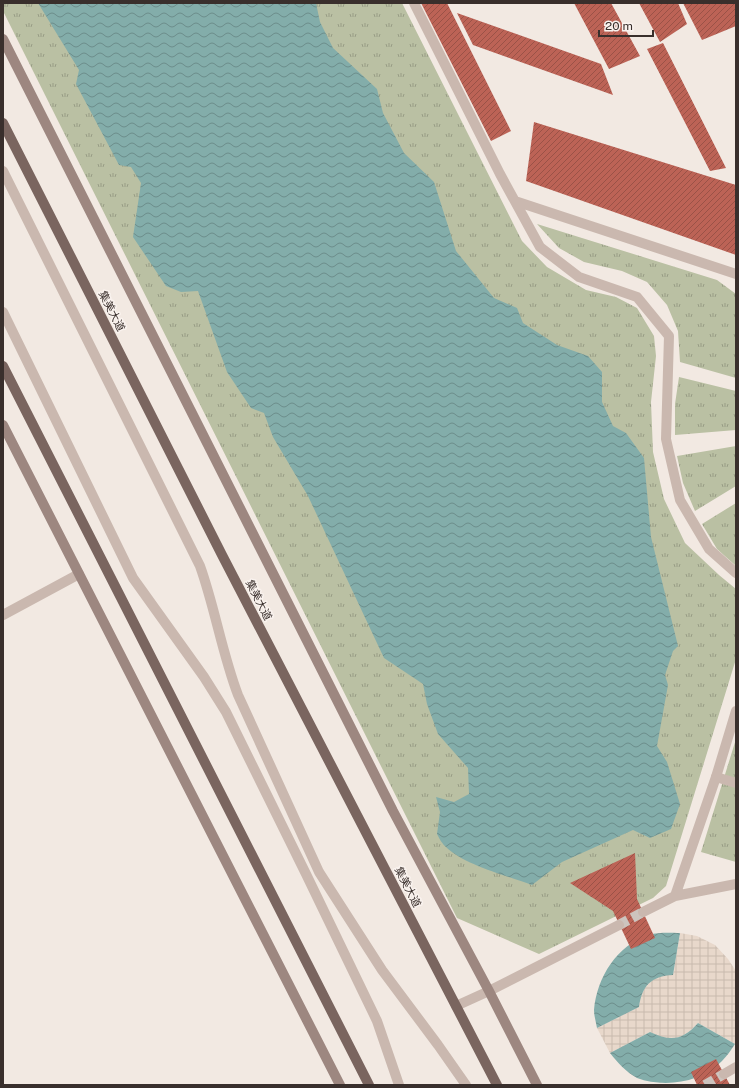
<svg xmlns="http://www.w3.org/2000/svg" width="739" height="1088" font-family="'Public Sans','Noto Sans SC',sans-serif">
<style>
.grass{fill:url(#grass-tufts)}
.plaza{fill:url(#plaza-grid)}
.water{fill:url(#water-waves)}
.building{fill:url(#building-hatch)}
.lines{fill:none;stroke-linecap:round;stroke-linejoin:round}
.minor-tunnel{stroke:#cdc4be;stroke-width:10;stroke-dasharray:10 5;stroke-linecap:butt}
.service{stroke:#cab8af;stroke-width:10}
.minor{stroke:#cab8af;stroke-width:10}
.secondary{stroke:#9d8780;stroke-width:10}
.primary{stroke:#7a655f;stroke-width:10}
.labels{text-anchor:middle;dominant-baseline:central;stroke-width:3;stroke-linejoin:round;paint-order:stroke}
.street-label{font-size:11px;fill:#392f2c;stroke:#faf3ef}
</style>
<defs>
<pattern id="grass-tufts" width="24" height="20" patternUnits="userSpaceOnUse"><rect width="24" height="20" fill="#bac0a3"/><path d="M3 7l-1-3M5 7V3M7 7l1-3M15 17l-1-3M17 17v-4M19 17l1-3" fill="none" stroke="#989c85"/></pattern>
<pattern id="plaza-grid" width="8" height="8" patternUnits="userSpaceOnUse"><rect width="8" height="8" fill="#e8d8cb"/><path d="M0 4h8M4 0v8" fill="none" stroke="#c8baae"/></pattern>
<pattern id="water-waves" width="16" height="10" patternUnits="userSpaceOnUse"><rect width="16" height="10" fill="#83adaa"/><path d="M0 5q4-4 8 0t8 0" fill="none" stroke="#6c8d8b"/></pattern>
<pattern id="building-hatch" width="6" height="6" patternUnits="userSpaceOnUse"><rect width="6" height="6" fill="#bc6356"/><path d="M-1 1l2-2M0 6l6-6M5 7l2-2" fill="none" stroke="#9a5247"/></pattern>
</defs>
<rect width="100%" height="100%" fill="#f2e9e2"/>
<path class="grass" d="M3,3h399l120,238 25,26 39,23 30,7 21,11 17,28 2,20 -5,46 2,50 11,47 21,44 34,32 17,14v70l-70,227 -13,12 -114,56 -82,-36 -454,-907z
M537,224l180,56 19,14v84l-56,-16 -2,-31 -11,-26 -20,-23 -25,-11 -38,-9 -25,-14z
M679,377l57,14v39l-61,5v-31z
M736,446v40l-41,25 -12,-28 -6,-27z
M736,503v63l-19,-17 -15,-25z
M736,739v123l-35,-10z"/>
<path class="plaza" d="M680,933l17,3 18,9 13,14 8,12v70l-1,3 -37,-21 -8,8 -9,6 -10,2 -9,-1 -12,-6 -40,21 -13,-25 42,-21 1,-9 5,-10 7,-8 11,-5h10z"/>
<path class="water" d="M38,3h278l4,19 13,26 44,41 6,24 21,40 30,29 22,69 38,47 23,10 6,15 34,22 31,11 14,16v30l11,24 13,7 18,25 7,79 27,109 -5,5 -8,24 3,10 -11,61 10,16 13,42 -9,25 -21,9 -17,-8 -71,32 -30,23c-24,-9 -68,-20 -86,-38 -4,-3 -7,-9 -9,-13l3,-22 -4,-15 18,5 15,-8 -1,-26 -30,-34 -11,-30 -4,-20 -39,-26 -76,-162 -35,-59 -9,-24 -13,-5 -24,-36 -29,-81 -17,1 -15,-6 -33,-49 8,-54 -10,-16 -12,-2 -43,-81 3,-14z
M680,933l-7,42c-22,1 -31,11 -34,32l-42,21c-1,-6 -3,-12 -3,-18 3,-33 23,-65 55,-75 9,-3 22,-2 31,-2z
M698,1023l37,21c-4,6 -8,12 -13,17 -21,22 -58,27 -85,17 -11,-6 -19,-15 -27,-25l40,-21c21,10 33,8 48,-9z"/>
<path class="building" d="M421,3h26l64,128 -20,10z
M574,3h37l29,53 -31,13z
M639,3h39l9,21 -27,18z
M683,3h53v23l-34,14z
M457,13l144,51 12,31 -140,-50z
M663,43l63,125 -16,3 -63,-122z
M534,122l202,63v70l-210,-74z
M635,853l2,46 18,39 -24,11 -18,-38 -43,-28z
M716,1059l14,26h-33l-6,-13z"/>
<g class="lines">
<path class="minor-tunnel" d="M619,925l24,-13
M705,1085l19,-11"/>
<path class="service" d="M414,3l86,171 40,73 39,30 58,20 32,39 -3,103 14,61 29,49 27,24
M3,171l197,395c15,42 22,87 38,129l81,177 63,98 56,75 28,40
M515,201l221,73
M3,312l130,266 71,99 22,35 80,162 71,147 22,64
M716,777l20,6"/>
<path class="minor" d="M3,615l76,-41
M675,896l41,-119 20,-66
M643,912l32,-16 61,-12
M456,1006l33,-15 130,-66
M724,1074l12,-7"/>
<path class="secondary" d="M3,39l390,772 96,180 48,94
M3,425l337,660"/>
<path class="primary" d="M3,123l219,432 275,530
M3,366l366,719"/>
</g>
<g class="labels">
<g class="street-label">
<text transform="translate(112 311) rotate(63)">集美大道</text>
<text transform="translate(259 600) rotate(63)">集美大道</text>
<text transform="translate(408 887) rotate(63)">集美大道</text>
</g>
</g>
<rect width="739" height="1088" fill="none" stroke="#392f2c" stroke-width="8"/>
<path d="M599 30v6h54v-6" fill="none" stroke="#392f2c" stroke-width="2"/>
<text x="605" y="30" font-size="12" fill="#392f2c" stroke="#faf3ef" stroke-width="3" paint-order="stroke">20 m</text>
</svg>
